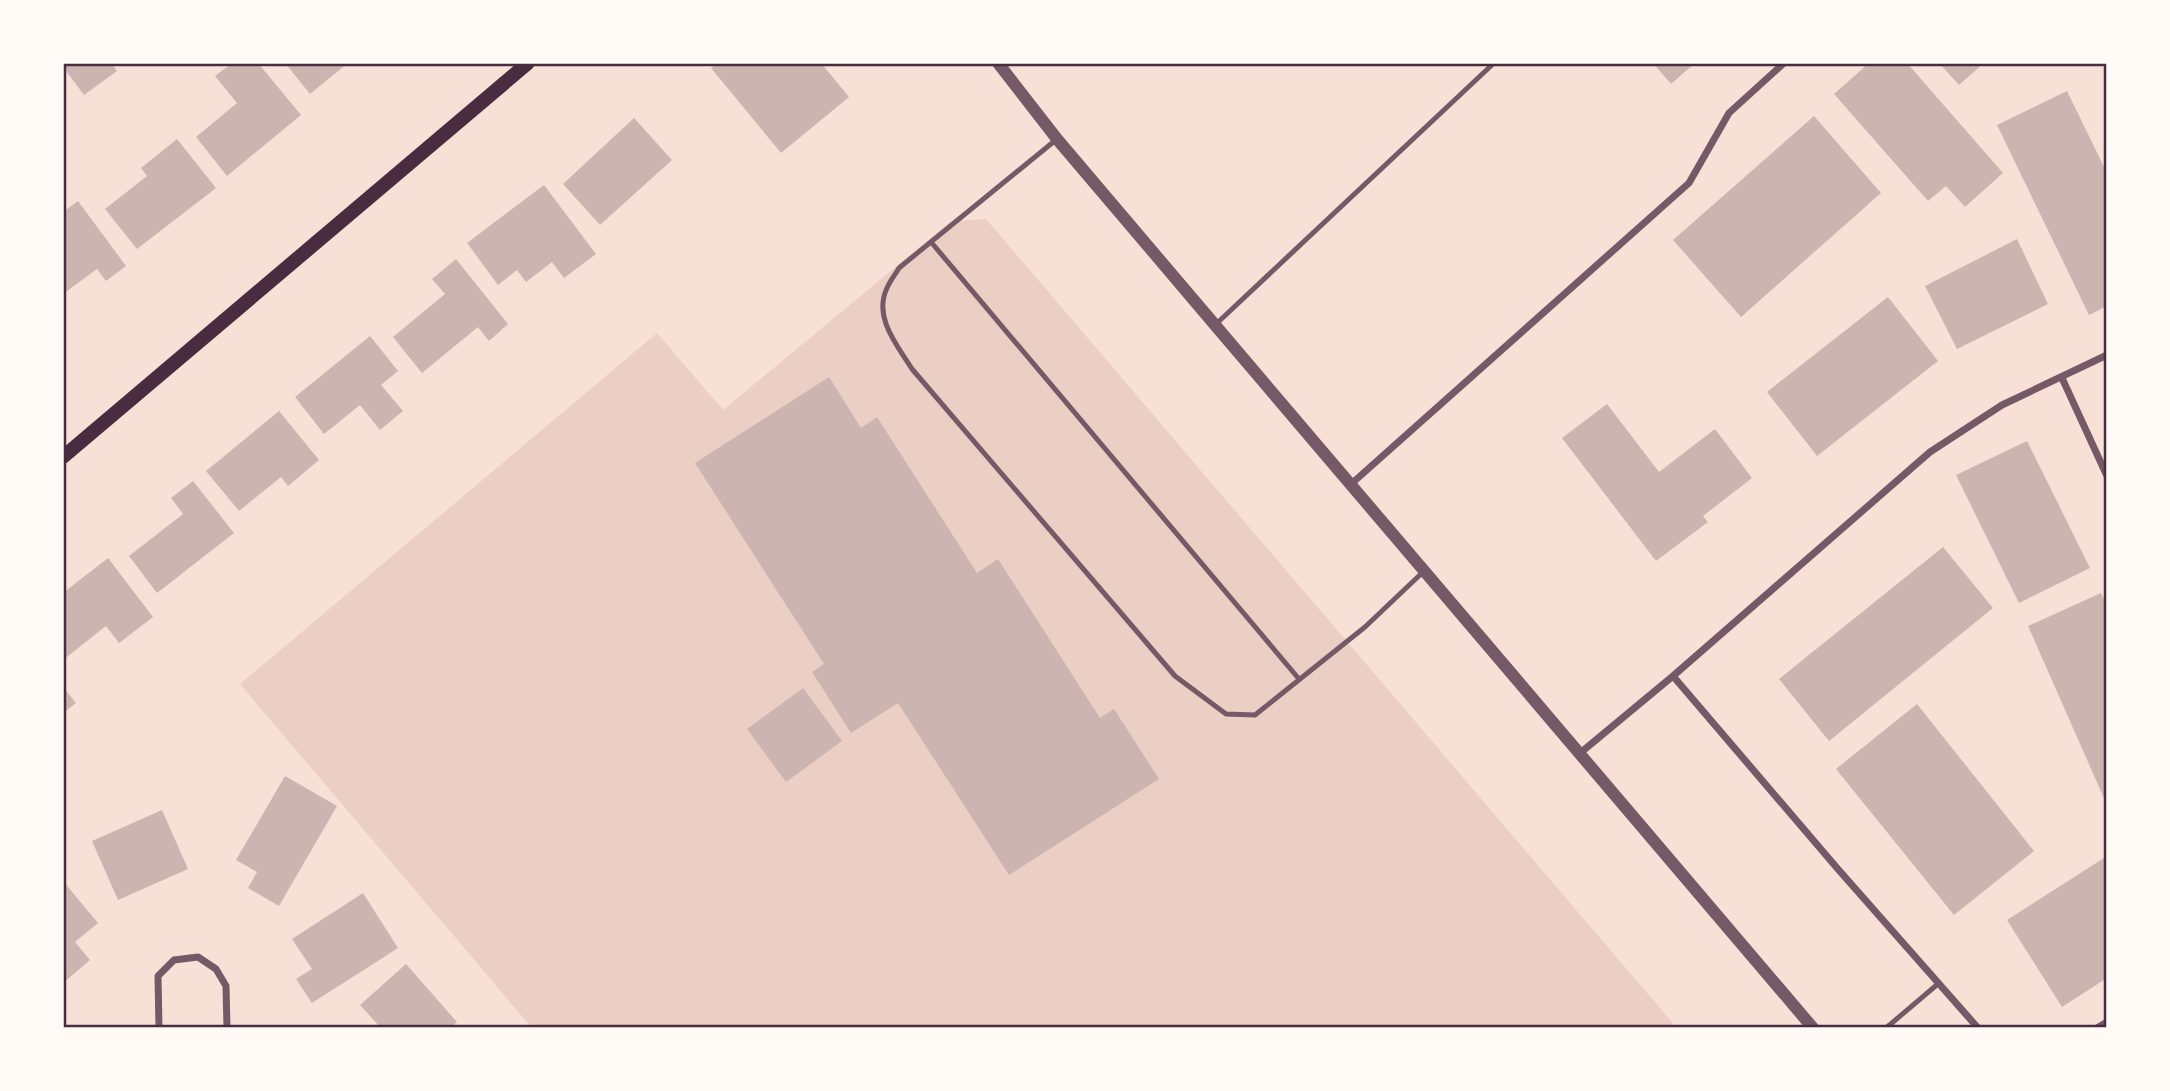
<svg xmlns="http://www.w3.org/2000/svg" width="2170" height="1091" font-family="'Asap Condensed',sans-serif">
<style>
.green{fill:#ebcfc5}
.building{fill:#ccb4b1}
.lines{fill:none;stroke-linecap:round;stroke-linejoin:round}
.service{stroke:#755966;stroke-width:5}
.minor{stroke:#755966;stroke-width:7}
.tertiary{stroke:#755966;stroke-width:12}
.secondary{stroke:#4a2c40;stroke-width:14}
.neatline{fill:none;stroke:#4a2c40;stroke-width:2.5}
</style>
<rect width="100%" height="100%" fill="#f7e1d7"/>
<path class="green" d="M986,219l691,809h-1145l-292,-344 417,-351 66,77 228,-189z"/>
<path class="building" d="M63,63h48l6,8 -33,24 -21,-28z
M232,63h26l43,52 -74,61 -31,-39 41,-34 -22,-27z
M285,63h63l-38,31z
M718,63h103l28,34 -68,56 -70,-85z
M1653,63h42l-24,21z
M1869,63h38l96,110 -38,34 -19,-21 -18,15 -94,-107z
M1939,63h45l-25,22z
M2067,91l40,82v133l-18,9 -92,-190z
M1814,116l67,77 -140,124 -68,-77z
M634,118l38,42 -72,65 -37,-41z
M177,139l39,49 -79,61 -32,-40 42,-33 -6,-8z
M544,185l52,69 -32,24 -12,-16 -26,20 -9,-12 -19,15 -31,-42z
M78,201l48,65 -20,15 -9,-12 -34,25v-82z
M2017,239l31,65 -91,45 -32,-63z
M456,259l52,65 -19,17 -11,-14 -56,46 -29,-36 52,-43 -13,-15z
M1888,297l50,64 -121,95 -50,-64z
M370,336l28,35 -17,14 22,26 -23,19 -20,-25 -36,29 -29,-37z
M829,377l32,51 16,-11 100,156 21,-14 102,159 14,-9 45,70 -150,96 -111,-172 -47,30 -39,-61 12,-8 -129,-201z
M1607,404l52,68 56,-43 37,49 -49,38 5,6 -52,39 -94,-123z
M279,411l40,49 -31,26 -7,-9 -42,34 -33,-40z
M2027,441l63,127 -71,35 -63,-128z
M193,481l41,52 -77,60 -28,-37 54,-42 -12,-16z
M1943,547l50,61 -164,133 -50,-62z
M108,558l45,59 -34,26 -13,-17 -43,34v-67z
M2101,593l6,13v199l-79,-179z
M63,687l13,16 -13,10z
M803,688l39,53 -56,41 -39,-53z
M1917,704l117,147 -80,64 -118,-146z
M285,776l52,30 -58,100 -31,-18 9,-16 -21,-12z
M162,810l26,59 -70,31 -26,-59z
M2107,856v122l-45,29 -55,-87z
M63,881l35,42 -23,19 15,18 -27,23z
M363,893l35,55 -86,55 -16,-24 16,-10 -20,-30z
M406,964l51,58 -7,6h-69l-21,-23z"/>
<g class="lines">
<path class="service" d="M1057,139l-158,129c-4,7 -9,13 -12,20 -14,29 10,57 25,81l263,307 51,38 29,1 110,-88 58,-55
M931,242l368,437
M1215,325l279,-262
M1886,1028l53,-45"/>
<path class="minor" d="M2062,378l45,98
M1350,485l339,-302 40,-70 55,-50
M1673,676l164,192 141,160
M1579,754l94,-78 257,-224 72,-47 105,-50
M159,1028l-1,-52 16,-16 24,-3 18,12 10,17 1,42
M2097,1028l10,-6"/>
<path class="tertiary" d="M998,63l59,76 158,186 598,703"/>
<path class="secondary" d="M63,457l465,-394"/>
</g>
<rect width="2170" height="1091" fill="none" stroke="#fffaf5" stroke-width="130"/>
<rect x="65" y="65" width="2040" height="961" class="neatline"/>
</svg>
